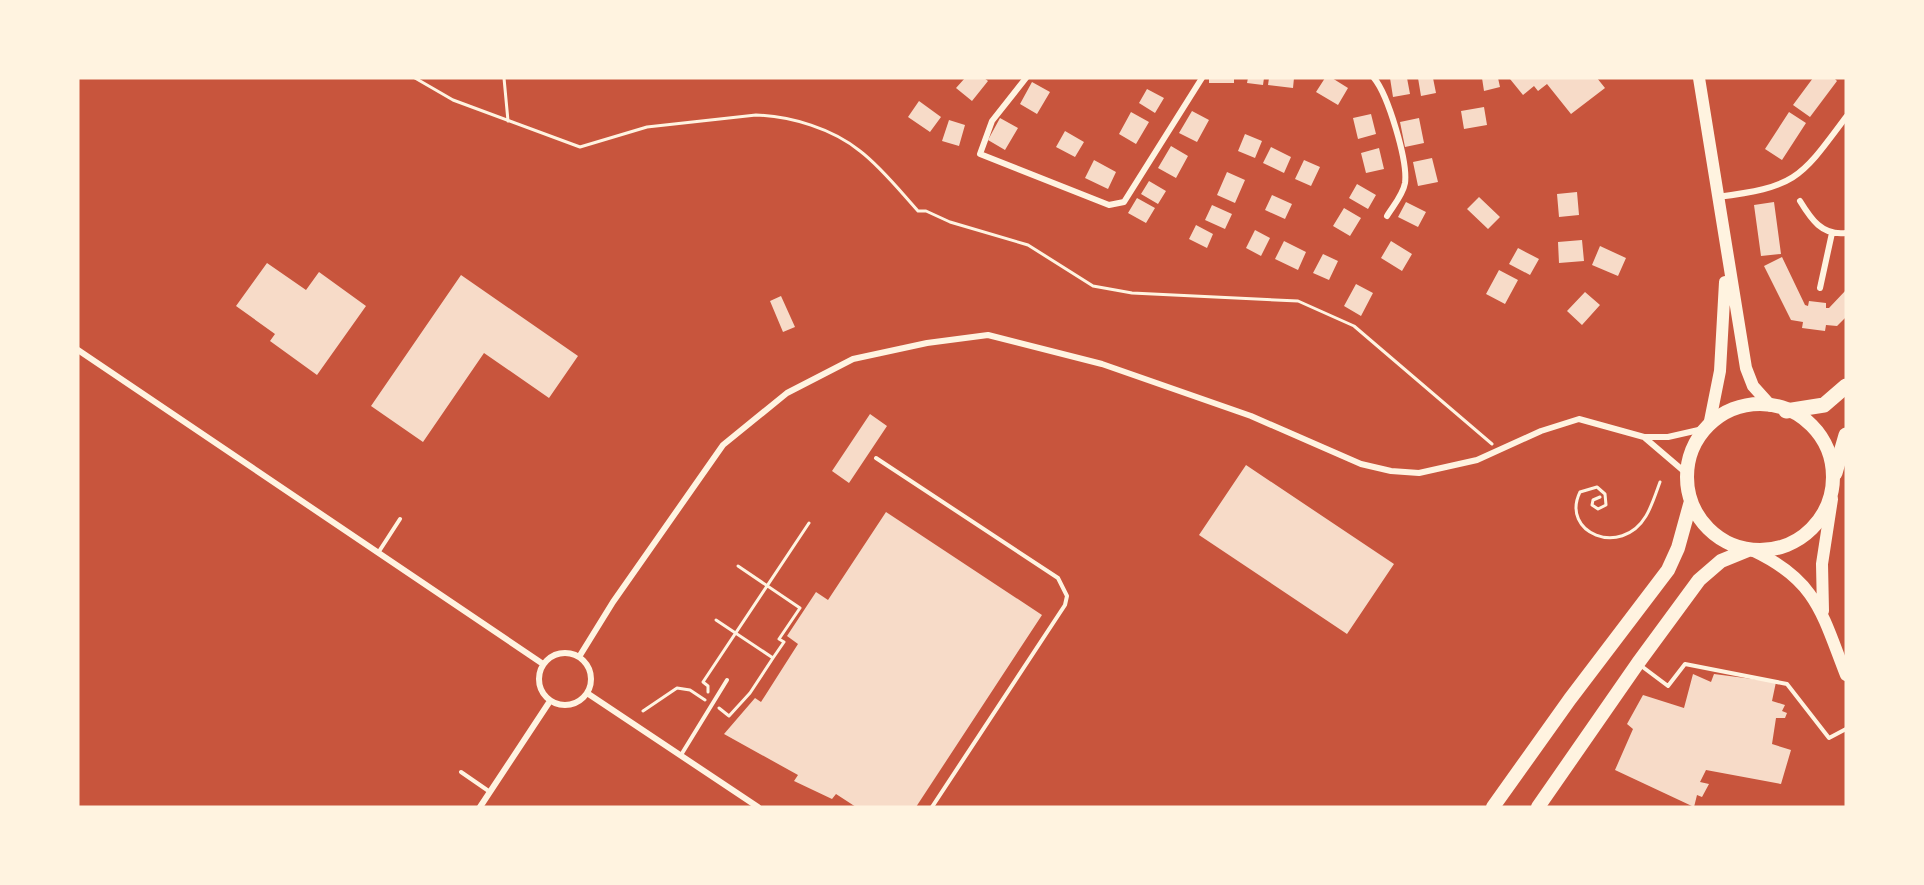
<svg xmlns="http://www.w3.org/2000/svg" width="1924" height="885" font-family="Helvetica,sans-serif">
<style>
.building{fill:#f7dbc8}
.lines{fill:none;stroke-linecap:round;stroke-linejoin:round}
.path{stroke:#fff3e0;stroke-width:3}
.service{stroke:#fff3e0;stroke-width:4}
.minor{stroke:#fff3e0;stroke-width:6}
.secondary{stroke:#fff3e0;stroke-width:12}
.trunk{stroke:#fff3e0;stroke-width:14}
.motorway{stroke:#fff3e0;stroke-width:15}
</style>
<rect width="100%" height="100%" fill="#c8553d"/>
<path class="building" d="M965,78h19l4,3 -16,20 -16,-13z
M1209,78h25v5h-25z
M1248,78h16l-1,7 -16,-2z
M1269,78h25l-1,10 -25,-3z
M1325,78h7l16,10 -10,17 -22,-13z
M1390,78h17l3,16 -17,3z
M1418,78h15l3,15 -15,3z
M1482,78h16l2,9 -16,4z
M1597,78l8,10 -34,26 -24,-30 -9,7 -4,-5 -11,9 -13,-16z
M1813,78h21l3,3 -27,36 -17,-12z
M1032,82l18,10 -13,22 -17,-10z
M1147,89l17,9 -9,15 -16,-10z
M919,101l22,16 -11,15 -22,-15z
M1484,107l3,18 -23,4 -3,-18z
M1192,111l17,9 -12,22 -18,-9z
M1131,112l18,10 -13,22 -17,-10z
M1789,112l17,11 -24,37 -17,-11z
M1371,114l5,20 -18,5 -5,-21z
M1000,118l18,10 -13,22 -17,-10z
M1419,118l5,25 -19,4 -5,-25z
M949,120l16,5 -6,21 -17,-5z
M1065,131l19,11 -9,15 -19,-10z
M1245,134l17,7 -7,17 -17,-7z
M1171,146l17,10 -12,22 -18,-10z
M1271,147l20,10 -7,16 -21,-10z
M1379,148l5,21 -18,4 -5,-20z
M1432,158l6,24 -20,4 -5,-24z
M1094,160l22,12 -8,17 -23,-11z
M1304,160l16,7 -9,19 -16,-7z
M1227,172l18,8 -10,23 -18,-8z
M1149,181l17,10 -8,13 -17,-10z
M1357,184l19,11 -8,14 -19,-11z
M1577,192l2,23 -20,2 -2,-23z
M1272,195l20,9 -7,15 -20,-9z
M1479,197l21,20 -12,12 -21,-20z
M1137,198l18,10 -9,15 -18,-10z
M1406,202l20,10 -8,15 -20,-10z
M1774,202l7,52 -20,2 -7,-51z
M1212,205l20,9 -7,15 -20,-9z
M1344,208l17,10 -11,18 -17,-10z
M1196,225l17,9 -6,14 -18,-9z
M1255,230l15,8 -9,18 -15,-8z
M1582,240l2,21 -25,2 -1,-21z
M1284,241l22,11 -8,18 -23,-11z
M1391,241l21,13 -10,17 -21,-13z
M1600,246l26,12 -8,18 -26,-11z
M1518,248l21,11 -9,16 -21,-11z
M1323,254l15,7 -9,19 -16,-7z
M1782,257l23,48 3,1 1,-5 17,2v5h3l17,-18v27l-9,9 -11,-1 -1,6 -23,-3 1,-6 -12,-2 -27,-54z
M267,263l39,27 13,-18 47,34 -49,69 -47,-34 5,-7 -39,-28z
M1499,270l19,10 -13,24 -19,-10z
M461,275l117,81 -29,42 -65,-45 -61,89 -52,-36z
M1356,284l17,9 -12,23 -17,-10z
M1585,292l15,13 -18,20 -15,-14z
M781,296l14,31 -12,5 -13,-31z
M870,414l17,12 -38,57 -17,-12z
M1246,465l148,99 -47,70 -148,-99z
M886,512l156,103 -126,192h-60l-20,-13 -4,5 -38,-18 4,-6 -74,-41 31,-36 6,4 37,-58 -11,-8 29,-44 12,8z
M1693,674l18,8 3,-8 62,8 -4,19 13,4 -3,6 5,2 -2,5h-9l-4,26 19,6 -10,34 -75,-14 -6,12 9,2 -7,13 -5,-2 -3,12 -79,-37 18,-41 -6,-5 16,-29 41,13z"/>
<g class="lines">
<path class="path" d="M415,78l38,22 127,47 67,-20 109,-12c35,1 77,14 104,36 21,16 40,40 58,60h8l24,11 78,23 65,41 39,7 166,8 56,25 138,118
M504,78l4,43
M1600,497l-7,3 -1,5 6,4 8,-4 -1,-11 -8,-7 -17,5c-20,41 41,66 66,24 6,-10 10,-23 14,-34
M716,620l57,38 11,-16 -5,-3 21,-31 -62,-42
M708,692v-6l-5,-4 106,-159
M719,708l10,8 21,-23 23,-35
M643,711l34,-23 13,2 15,10"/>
<path class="service" d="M876,458l182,120 9,18 -2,9 -133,202
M378,553l22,-34
M1640,665l28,21 17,-22 102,20 42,54 17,-9
M681,755l46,-75
M461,772l29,20"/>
<path class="minor" d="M1026,78l-34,43 -12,33 129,51 15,-3 78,-124
M1374,78c14,17 34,83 31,105 -2,12 -12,23 -18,33
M1717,197c79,-10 83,-18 129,-80
M1800,201c11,18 22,35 46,32
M1820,288l12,-55
M78,350l465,314
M1645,438l41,35
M539 679a26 26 0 1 1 52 0a26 26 0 1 1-52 0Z
M579,657l34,-55 110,-157 64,-52 66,-34 74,-16 61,-8 114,29 149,52 110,48 30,7 28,2 58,-13 64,-29 38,-12 65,18h24l35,-8
M587,693l171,114
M480,807l70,-106"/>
<path class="secondary" d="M1699,78l47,290 7,18 18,20
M1710,421l10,-50 5,-89
M1754,551c63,30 68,63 92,124
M1823,611l-1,-47 10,-65"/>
<path class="trunk" d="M1687 477a73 73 0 1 1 146 0a73 73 0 1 1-146 0Z
M1493,807l77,-108 98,-129 10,-22 13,-47
M1538,807l100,-144 61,-83 22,-19 27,-11"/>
<path class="motorway" d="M1786,411l38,-6 22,-19
M1835,473l11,-38"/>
</g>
<rect width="1924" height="885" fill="none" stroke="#fff3e0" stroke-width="159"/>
</svg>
